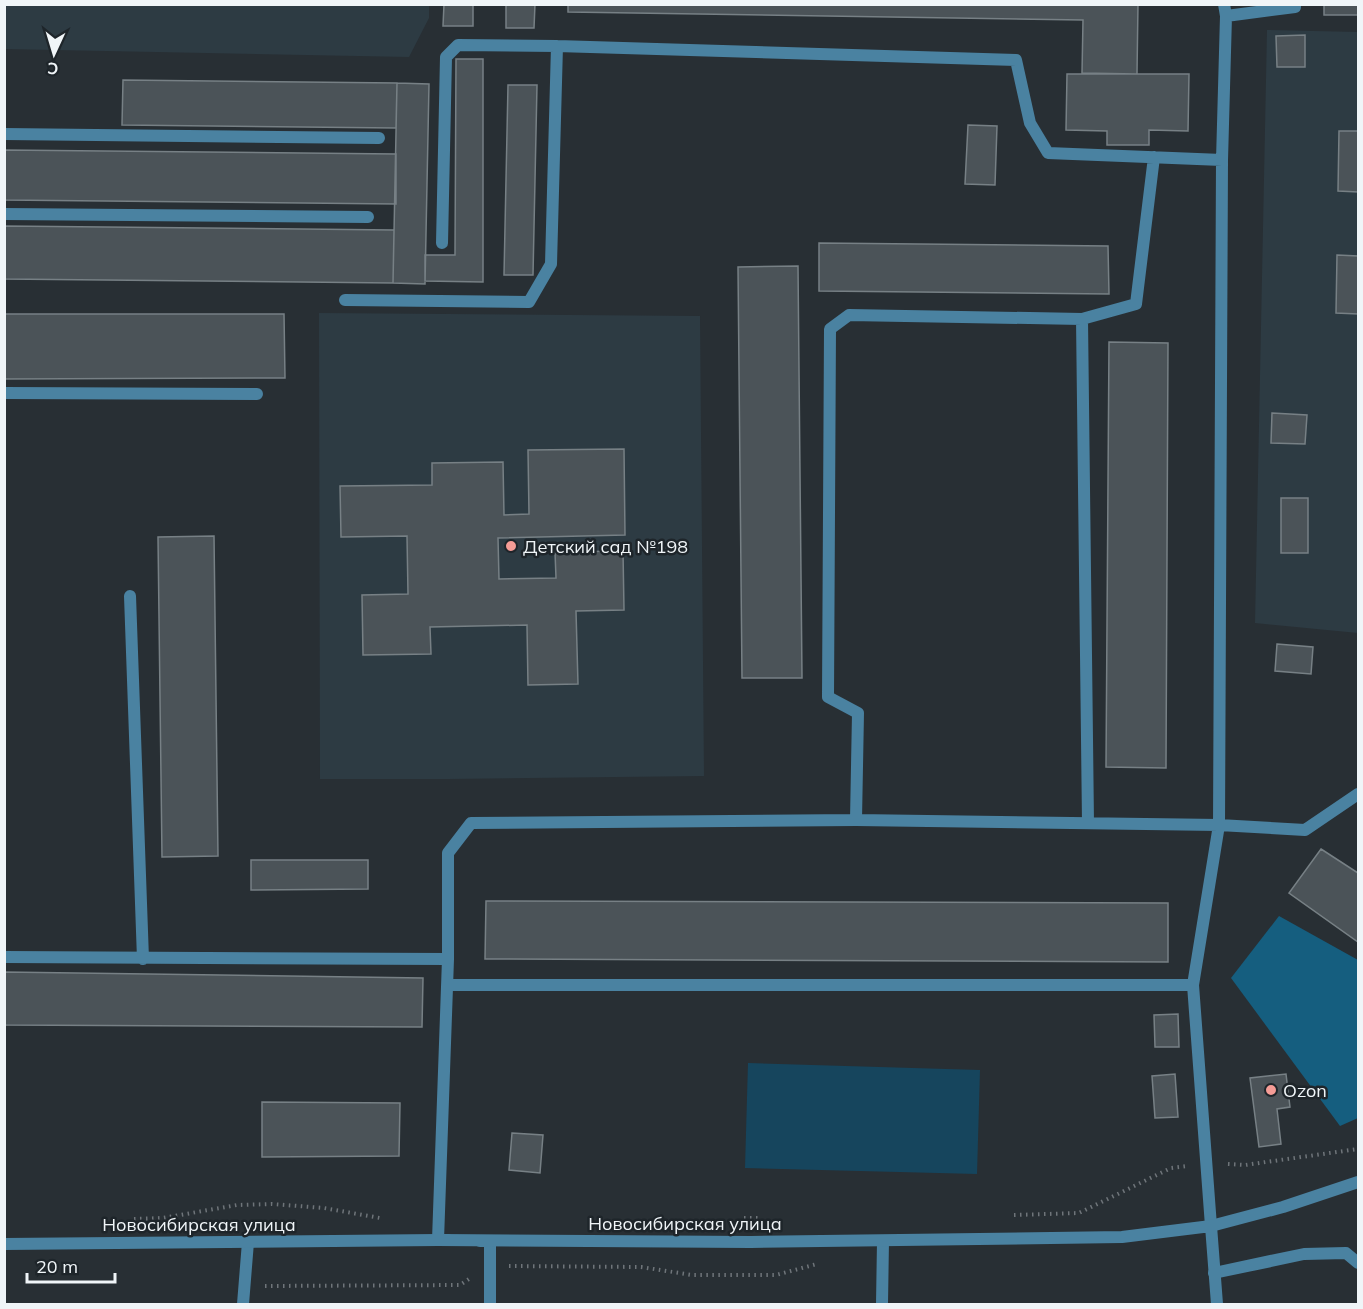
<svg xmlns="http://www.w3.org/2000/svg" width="1363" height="1309" font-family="Mulish,sans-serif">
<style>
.built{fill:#2d3b43}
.green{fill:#16455d}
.forest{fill:#155e7f}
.building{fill:#4b5358;stroke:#778085;stroke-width:1.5}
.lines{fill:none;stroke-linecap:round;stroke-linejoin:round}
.path{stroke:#6f757a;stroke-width:4;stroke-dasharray:1.5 4.5;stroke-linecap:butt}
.service{stroke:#4a82a1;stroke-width:12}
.minor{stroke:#4a82a1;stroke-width:12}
.poi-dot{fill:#f59c96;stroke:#1e252a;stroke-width:2}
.labels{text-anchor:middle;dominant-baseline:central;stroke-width:5;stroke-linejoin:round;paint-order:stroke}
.poi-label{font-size:18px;fill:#f0f5f8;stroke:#1e252a;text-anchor:start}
.street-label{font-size:18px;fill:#f0f5f8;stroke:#1e252a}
</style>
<rect width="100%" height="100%" fill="#282f34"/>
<path class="built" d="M5,4h424v14l-20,39 -404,-8z
M1267,30l91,2v601l-103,-10z
M319,313l381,3 4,460 -257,3h-127z"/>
<path class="green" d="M748,1063l232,7 -3,104 -232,-6z"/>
<path class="forest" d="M1279,916l79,44v158l-18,8 -109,-148z"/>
<path class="building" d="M444,4h29v22h-30z
M506,4h29l-1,24h-28z
M568,4h570l-1,70 -55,-1 1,-53 -515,-8z
M1324,4h34v11h-34z
M1305,35v32h-28l-1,-31z
M456,59h27v223l-58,-1v-26h30z
M1067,74h122l-1,57 -39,-1v15h-42v-14l-41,-1z
M123,80l274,3 -1,45 -274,-3z
M397,83l32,1 -4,200 -32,-1z
M508,85h29l-4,190h-29z
M968,125l29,1 -2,59 -30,-1z
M1339,131h19v61l-20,-1z
M4,150l392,4v50l-392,-4z
M4,226l390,4 -1,53 -389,-4z
M819,243l289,3 1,48 -290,-3z
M1337,255l21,1v58l-22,-1z
M798,266l4,412h-60l-4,-411z
M4,314h280l1,64 -281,1z
M1109,342l59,1 -2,425 -60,-1z
M1272,413l35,2 -2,29 -34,-1z
M624,449l1,86 -127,3 1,41 57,-1 -1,-26 68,-1 1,59 -48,1 2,73 -50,1 -1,-60 -97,2 1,27 -68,1 -1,-60 46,-1 -1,-58 -66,1 -1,-51 92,-1v-22l71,-1 1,53 25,-1 -1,-64z
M1281,498h27v55h-27z
M214,536l4,320 -56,1 -4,-320z
M1277,644l36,3 -2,27 -36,-3z
M1321,849l37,24v69l-69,-49z
M251,860h117v29l-117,1z
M486,901l682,2v59l-683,-3z
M4,972l419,6 -1,49 -418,-2z
M1178,1014l1,33h-24l-1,-32z
M1175,1074l3,43 -23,1 -3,-42z
M1286,1074l4,33 -13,2 4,35 -22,3 -9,-69z
M262,1102l138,1 -1,53 -137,1z
M512,1133l31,2 -3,38 -31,-3z"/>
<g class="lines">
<path class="path" d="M1228,1164l17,1 113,-16
M1014,1215l65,-2 92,-45 16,-2
M744,1218h16
M134,1219l29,-1 74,-13 35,-1 52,4 56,10
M509,1266l132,1 51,8h84l41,-11
M265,1286l195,-1 9,-6"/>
<path class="service" d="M1226,16l69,-9v-3
M4,134l375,4
M4,214l364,3
M442,243l4,-186 12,-12 99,1 459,14 14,63 18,30 174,7
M345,300l184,2 22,-38 6,-218
M1082,319l6,504
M4,393l253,1
M130,596l13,363
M856,820l2,-107 -30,-16 2,-368 19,-14 233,4 54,-15 18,-147
M4,957l444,2
M447,985h746
M1211,1226l-18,-241 26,-160 3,-665 4,-144 -2,-12
M448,1240h-10l10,-281v-106l23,-30 385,-3 363,5 86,5 53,-36
M480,1241h10v63
M1214,1273l90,-19 42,-1 12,10
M243,1304l5,-62
M882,1304l1,-63"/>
<path class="minor" d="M1211,1226l6,78
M4,1244l434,-4 313,2 371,-5 89,-11 72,-19 75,-25"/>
</g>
<g class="poi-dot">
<circle cx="511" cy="546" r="6"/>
<circle cx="1271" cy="1090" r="6"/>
</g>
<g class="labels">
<g class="poi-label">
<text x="523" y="546">Детский сад №198</text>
<text x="1283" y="1090">Ozon</text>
</g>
<g class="street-label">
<text x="685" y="1223">Новосибирская улица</text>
<text x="199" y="1224">Новосибирская улица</text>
</g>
</g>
<rect width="1363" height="1309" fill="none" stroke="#f0f5f8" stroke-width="12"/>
<g transform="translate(54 54) rotate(184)" stroke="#1e252a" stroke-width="4.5" paint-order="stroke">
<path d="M0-4.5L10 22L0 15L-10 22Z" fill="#f0f5f8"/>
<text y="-9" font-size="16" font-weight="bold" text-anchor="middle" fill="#f0f5f8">С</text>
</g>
<path d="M27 1273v9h88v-9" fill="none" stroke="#f0f5f8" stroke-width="3"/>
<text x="36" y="1273" font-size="18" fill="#f0f5f8" stroke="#1e252a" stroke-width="4.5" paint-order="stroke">20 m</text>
</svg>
